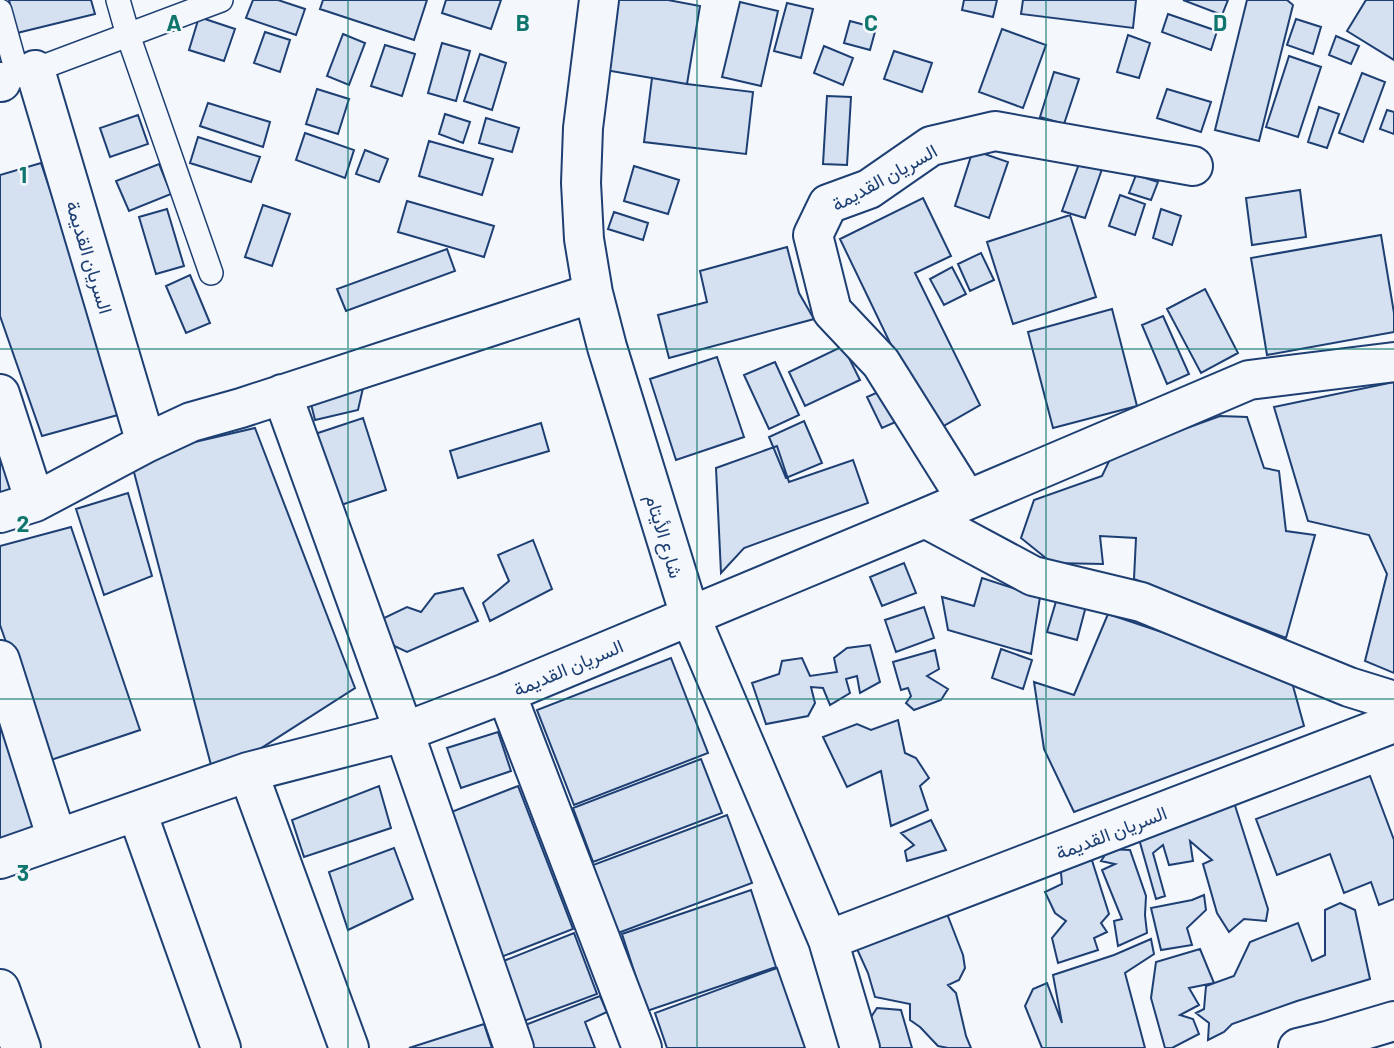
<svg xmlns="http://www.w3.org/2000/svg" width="1394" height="1048" font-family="Barlow,Vazirmatn,sans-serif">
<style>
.building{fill:#d5e0f0;stroke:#1d3f73;stroke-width:2}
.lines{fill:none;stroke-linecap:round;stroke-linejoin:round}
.service-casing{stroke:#1d3f73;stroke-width:26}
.minor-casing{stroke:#1d3f73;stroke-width:42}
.service{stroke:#f4f7fb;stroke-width:23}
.minor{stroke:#f4f7fb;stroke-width:38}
.grid{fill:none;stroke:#0f766e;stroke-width:2;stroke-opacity:0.55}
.labels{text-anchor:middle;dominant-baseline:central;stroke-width:5;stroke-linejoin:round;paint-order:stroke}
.street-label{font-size:19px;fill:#1d3f73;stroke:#f4f7fb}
.grid-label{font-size:23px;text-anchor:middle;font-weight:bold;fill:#0f766e;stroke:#f4f7fb;stroke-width:5;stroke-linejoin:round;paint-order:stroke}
</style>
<rect width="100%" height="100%" fill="#f4f7fb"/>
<path class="building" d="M9,0h82l4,14 -78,19z
M253,0h25l27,9 -9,26 -50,-17z
M323,0h104l-13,40 -94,-31z
M446,0h55l-10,29 -49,-16z
M617,0h51l32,6 -13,78 -82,-14z
M964,0h33l-4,17 -31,-7z
M1023,0h113l-3,28 -112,-14z
M1183,0h45l-6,15z
M1247,0h40l6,5 -34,136 -44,-11z
M1366,0h28v60l-47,-29z
M740,2l38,9 -17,75 -39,-9z
M787,3l26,6 -12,49 -27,-7z
M1168,14l49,17 -6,19 -49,-18z
M199,17l36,12 -11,32 -35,-11z
M1296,19l25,8 -8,27 -26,-9z
M850,21l26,7 -6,22 -26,-7z
M1002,29l44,16 -23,63 -44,-16z
M265,32l25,8 -10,32 -26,-9z
M343,34l22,9 -16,42 -22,-9z
M1128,35l22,8 -11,35 -22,-6z
M1336,36l23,10 -8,18 -22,-9z
M442,43l28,8 -14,50 -28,-8z
M385,45l30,9 -13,42 -31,-10z
M824,46l29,12 -10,27 -29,-12z
M894,51l38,12 -10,29 -38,-13z
M480,54l26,9 -14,47 -28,-9z
M1289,56l32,11 -23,70 -32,-10z
M1054,72l25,7 -15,45 -24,-7z
M1362,73l23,9 -22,60 -24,-9z
M652,78l35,6 66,8 -7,62 -102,-12z
M317,89l32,10 -11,35 -32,-10z
M1167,89l44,13 -10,30 -44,-14z
M827,96l24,1 -4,68 -24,-1z
M208,103l62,19 -7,25 -63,-21z
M1319,107l20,7 -12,34 -19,-6z
M1387,110l7,2v22l-14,-5z
M445,114l25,8 -7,21 -24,-9z
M138,115l10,29 -38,13 -10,-29z
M486,118l33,10 -7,24 -33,-9z
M305,133l49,17 -9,28 -49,-18z
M198,137l62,20 -9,25 -61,-19z
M429,141l64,18 -11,36 -63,-19z
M365,150l23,9 -9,23 -23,-8z
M973,150l35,12 -19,56 -34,-12z
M1080,161l22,8 -17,49 -23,-7z
M41,163l84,250 -83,23 -42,-120v-141z
M159,164l12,30 -42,17 -13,-30z
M634,166l45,14 -11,34 -44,-13z
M1136,175l22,7 -7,18 -22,-7z
M1300,190l6,47 -54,8 -6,-47z
M1120,195l25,9 -10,31 -26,-9z
M923,198l28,58 -36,17 65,132 -47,27 -93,-193z
M407,201l87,25 -10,31 -86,-25z
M263,205l27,9 -18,52 -27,-9z
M167,209l17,57 -28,8 -17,-57z
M1161,209l20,7 -9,29 -19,-7z
M614,212l34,11 -5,17 -35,-11z
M1070,215l26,82 -83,27 -26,-82z
M1381,235l13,78v19l-127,23 -16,-97z
M787,247l12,46 15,26 -145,39 -11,-43 49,-13 -7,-31z
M447,249l8,22 -109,40 -9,-22z
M981,253l13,27 -24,11 -12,-27z
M952,267l14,27 -22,11 -14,-26z
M190,275l20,48 -24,10 -20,-47z
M1205,289l33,64 -37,20 -34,-64z
M1112,309l25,97 -84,22 -25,-96z
M1163,316l26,58 -22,10 -25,-59z
M843,346l17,34 -55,26 -16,-34z
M717,357l27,80 -68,23 -26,-81z
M775,362l24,53 -30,14 -25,-54z
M1394,382v291l-29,-12 22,-87 -18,-39 -61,-14 -34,-114z
M363,388l-5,22 -43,10 -5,-20z
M885,389l15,31 -18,8 -15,-31z
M1220,416l27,1 17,51 15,3 7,60 29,4 -29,103 -152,-59 2,-41 -36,-2 3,28 -51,-1 -31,-25 13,-38 68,-24 10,-21z
M363,418l23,72 -51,17 -23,-72z
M804,421l18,42 -36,15 -17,-41z
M541,423l8,28 -91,27 -8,-27z
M255,428l100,260 -120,77h-24l-81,-308z
M0,438l18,52 -18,6z
M777,446l12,36 64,-22 15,43 -124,45 -23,25 -5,-105z
M128,493l24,83 -48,19 -28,-86z
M71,527l69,203 -92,31 -48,-136v-79z
M533,540l19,49 -62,32 -7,-18 26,-22 -11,-26z
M904,563l12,30 -34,13 -12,-29z
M982,578l58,19 -9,57 -83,-24 -6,-33 32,9z
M463,588l15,33 -71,31 -17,-8 -6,-26 23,-11 14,5 14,-18z
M1057,598l29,8 -9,34 -30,-8z
M924,607l10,31 -38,14 -11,-32z
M1108,614l182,61 14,51 -230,86 -30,-63 -10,-67 40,13z
M870,645l10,37 -20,11 -3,-17 -11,3 4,14 -20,12 -7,-17 -12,-1 4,16 -7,13 -42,8 -14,-41 27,-9 3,-13 20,-3 8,18 27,-4 -3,-14 13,-10z
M1001,649l31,11 -9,29 -31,-11z
M935,650l4,19 -12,7 21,13 -7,11 -27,10 -8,-7 5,-7 -3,-8 -7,2 -8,-28z
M671,658l37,95 -134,52 -37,-95z
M0,688l47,141 -47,12z
M898,720l7,33 11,5 13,20 -9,8 8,24 -37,16 -10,-55 -34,16 -24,-50 34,-13 14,6z
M498,732l13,39 -50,17 -14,-40z
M701,759l21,54 -129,49 -20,-54z
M1370,776l24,64v59l-15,6 -8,-23 -27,11 -14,-39 -53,21 -21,-56z
M379,786l12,42 -87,29 -12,-37z
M518,786l55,143 -77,30 -55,-143z
M1231,793l37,116 -2,12 -22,-2 -15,13 -12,-19 -14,-49 9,-4 -22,-19 3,20 -24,4 -6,-20 -10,8 12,43 -9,3 -17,-60z
M727,815l25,68 -134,50 -25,-68z
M931,820l15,30 -39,11 -2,-10 9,-6 -13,-12z
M394,848l19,51 -65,31 -19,-58z
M1109,849l21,1 16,46 -1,19 2,18 -29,13 -4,-25 8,-2 -20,-49 13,-6 -14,-3z
M1089,851l20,63 -8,9 6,9 -13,6 4,12 -40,13 -6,-25 14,-17 -11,-8 -10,-21 17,-8 -2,-22z
M751,890l25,77 -129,44 -25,-77z
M1204,895l2,15 -19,18 5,17 -31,5 -10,-42 41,-8z
M1340,903l15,7 15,69 -73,22 -65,23 -8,8 -16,8 1,-17 -13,-10 8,-4 2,-23 28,-10 16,-34 48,-19 14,38 13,-6v-45z
M944,906l19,49 2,13 -6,12 -11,5 8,8 10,43 5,12h-23l-10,-2 -18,-19 -10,-7v-16l-35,-7 -7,-24 -11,-24z
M574,933l23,61 -73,27 -23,-59z
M1151,939l3,15 -29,19 20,75h-103l-17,-42 8,-17 14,-6 15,40 -9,-48 61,-20z
M1200,949l14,34 -25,5 10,17 -19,10 13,4 6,15 -27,14h-7l-14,-50 5,-36z
M777,968l28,80h-138l-12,-35z
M600,996l7,16 -22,10 10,26h-67l-8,-21z
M877,1008l24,2 11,38h-36l-9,-25z
M484,1024l8,24h-83z"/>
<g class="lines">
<g class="service-casing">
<path id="service" d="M118,0l10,35 83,238
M0,11l18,65
M24,74l197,-74"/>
</g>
<g class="minor-casing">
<path id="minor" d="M599,0l-16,128 -2,55 3,56 9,54 14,54 83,269 138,324 32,108
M35,70l111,373
M0,82h1
M0,394l35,108
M282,394l122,338 110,316
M967,500l-86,-137 -49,-52 -19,-76 15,-31 41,-15 62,-43 64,-15 198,35
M0,513l35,-11 111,-59 45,-21 50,-14 352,-115
M925,518l108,58 108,26 208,85 45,14
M0,660l57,179
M506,693l136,355
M248,772l101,276
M137,812l84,236
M0,859l248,-87 156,-40 102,-39 419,-175 324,-138 145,-18
M828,940l566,-217
M0,989l21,59
M1298,1048l29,-7 67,-20"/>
</g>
<use href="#service" class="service"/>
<use href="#minor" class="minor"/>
</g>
<path class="grid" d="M348,0v1048M697,0v1048M1046,0v1048M0,349h1394M0,699h1394"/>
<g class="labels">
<g class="street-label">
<text transform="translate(884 177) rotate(-29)">السريان القديمة</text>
<text transform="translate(90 257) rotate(73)">السريان القديمة</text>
<text transform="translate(665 536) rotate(73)">شارع الأيتام</text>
<text transform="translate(568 667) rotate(-23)">السريان القديمة</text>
<text transform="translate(1111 832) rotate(-21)">السريان القديمة</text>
</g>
</g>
<g class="grid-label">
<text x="174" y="31">A</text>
<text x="523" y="31">B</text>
<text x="871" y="31">C</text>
<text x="1220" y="31">D</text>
<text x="23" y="183">1</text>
<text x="23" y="532">2</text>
<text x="23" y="881">3</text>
</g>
</svg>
